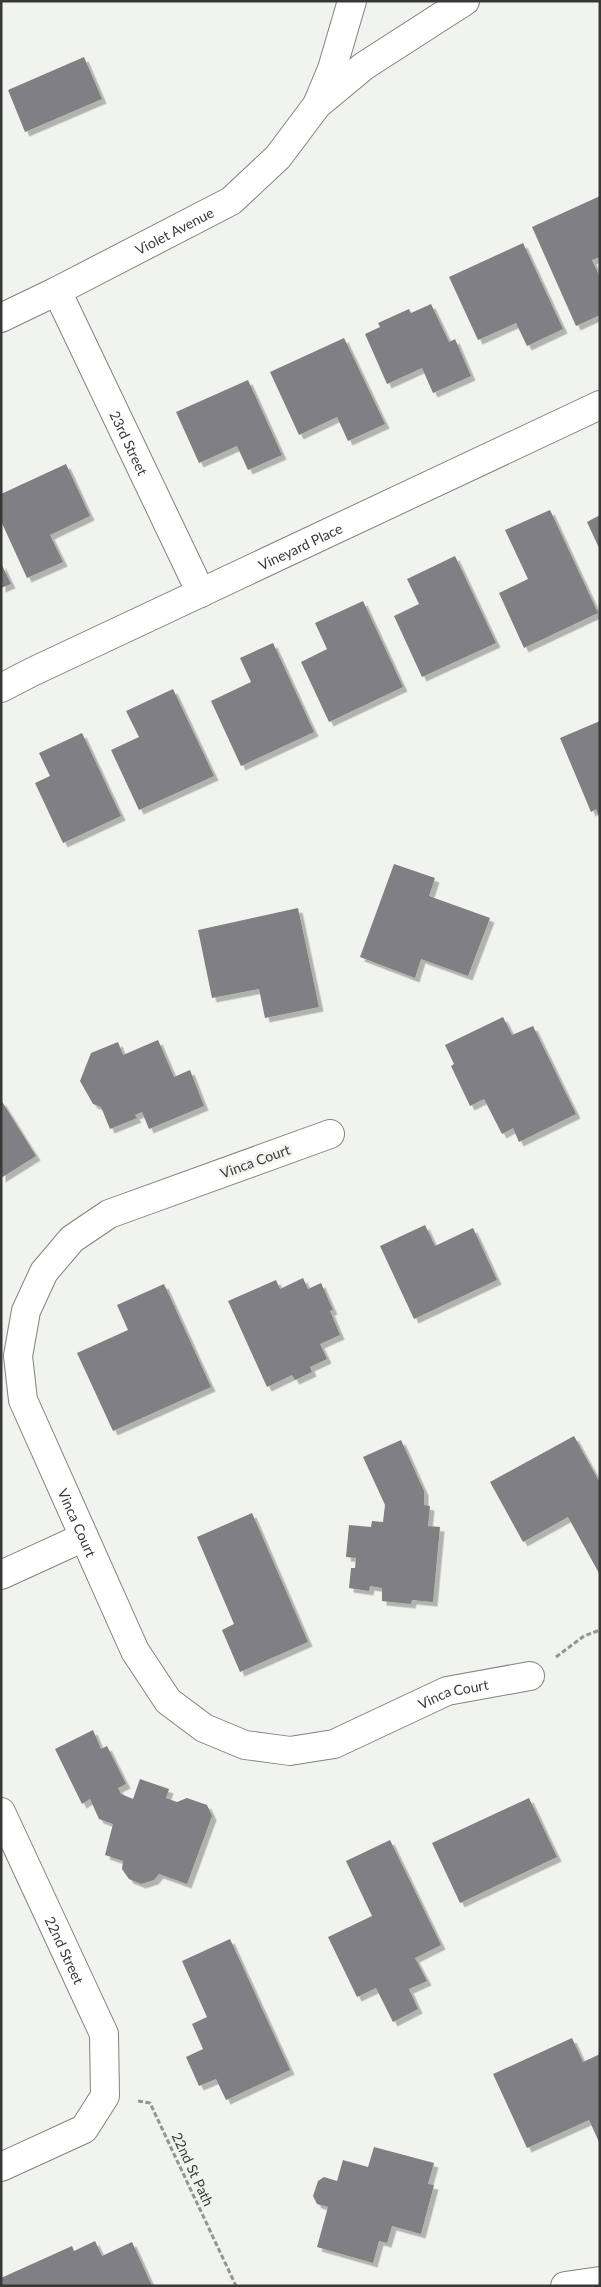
<svg xmlns="http://www.w3.org/2000/svg" width="601" height="2287" font-family="Lato,sans-serif">
<style>
.building{fill:#7f7f84;filter:url(#shadow)}
.lines{fill:none;stroke-linecap:round;stroke-linejoin:round}
.minor-casing{stroke:#80837e;stroke-width:30}
.tertiary-casing{stroke:#80837e;stroke-width:30}
.trunk-casing{stroke:#80837e;stroke-width:30}
.path{stroke:#939591;stroke-width:3;stroke-dasharray:5 2.5;stroke-linecap:butt}
.minor{stroke:#fff;stroke-width:28}
.tertiary{stroke:#fff;stroke-width:28}
.trunk{stroke:#fff;stroke-width:28}
.labels{text-anchor:middle;dominant-baseline:central;stroke-width:5;stroke-linejoin:round;paint-order:stroke}
.street-label{font-size:14px;fill:#383937;stroke:#f1f4ee}
</style>
<defs>
<filter id="shadow"><feDropShadow dx="4.5" dy="4.5" stdDeviation="0" flood-color="#0004"/></filter>
</defs>
<rect width="100%" height="100%" fill="#f1f4ee"/>
<path class="building" d="M84,57l18,42 -77,33 -17,-42z
M600,196v61l-8,3 8,17v38l-24,11 -44,-99z
M523,243l40,86 -36,17 -11,-23 -38,17 -29,-63z
M431,304l18,38 6,-3 16,37 -38,17 -11,-25 -35,16 -22,-50 15,-7 -2,-4 31,-14 2,4z
M344,338l41,86 -37,17 -11,-24 -38,18 -29,-63z
M248,380l34,75 -34,15 -11,-24 -38,17 -23,-51z
M66,464l24,52 -40,19 13,27 -36,16 -26,-57v-27z
M550,510l48,103 -74,35 -25,-55 29,-14 -23,-49z
M600,515v35l-13,-28z
M455,556l41,87 -74,34 -28,-61 25,-12 -12,-25z
M1,563l10,21 -10,4z
M363,601l40,86 -74,35 -28,-60 26,-13 -12,-26z
M273,643l41,89 -73,34 -30,-65 40,-19 -11,-24z
M173,689l41,87 -75,34 -28,-60 28,-13 -13,-26z
M600,721v98l-4,-10 -5,3 -31,-74z
M82,733l39,83 -58,27 -28,-60 15,-7 -11,-23z
M394,864l41,14 -6,18 61,22 -22,58 -47,-17 -6,19 -55,-21z
M298,908l21,99 -54,11 -6,-29 -47,9 -14,-68z
M503,1017l9,18 21,-9 43,88 -57,28 -6,-14 -11,6 -18,-35 -14,7 -19,-40 3,-2 -9,-19z
M158,1040l16,37 16,-7 14,36 -55,23 -7,-17 -7,3 2,3 -27,11 -9,-22 -8,-3 -13,-23 11,-28 27,-11 5,13z
M1,1100l35,56 -35,22z
M425,1225l10,21 38,-18 24,52 -83,39 -34,-73z
M303,1278l5,11 13,-6 12,27 -3,1 10,24 -20,9 7,15 -17,8 2,5 -17,8 -3,-5 -25,12 -39,-86 48,-21 4,9z
M164,1284l47,103 -98,44 -36,-78 51,-23 -11,-25z
M574,1436l26,47v92l-32,-58 -45,25 -33,-60z
M401,1440l23,51v14l6,1 -2,20 12,1 -7,75 -21,-2 -1,4 -29,-3v-13l-12,-2 -1,5 -20,-3 2,-20h4l1,-10 -10,-1 3,-32 22,2 1,-6 11,1 2,-17 -22,-48z
M252,1513l56,129 -68,30 -18,-42 12,-6 -37,-87z
M93,1730l8,19 6,-3 19,38 -8,4 3,6 12,5 7,-20 29,10 -3,9 11,4 10,-4 20,7 5,11 -25,68 -28,-10 -5,6 -13,4 -12,-5 -7,-10 1,-8 -18,-6 8,-31 -14,-5 -9,-20 -8,5 -27,-55z
M529,1798l28,59 -97,46 -28,-60z
M390,1840l51,105 -26,13 12,23 -18,8 9,20 -25,13 -17,-34 -19,9 -29,-60 44,-21 -26,-55z
M230,1939l60,131 -64,30 -10,-21 -17,7 -13,-29 17,-8 -11,-25 15,-7 -25,-56z
M572,2038l11,24 17,-8v90l-11,-24 -62,28 -34,-74z
M374,2147l60,16 -6,21 6,1 -13,49 -29,-8 -5,17 -8,-2 -6,22 -56,-16 11,-40 -11,-3 -4,-8 5,-15 6,-4 13,4 6,-21 25,7z
M95,2241l7,15 30,-14 20,44h-151v-8l71,-32 2,5z"/>
<g class="lines">
<g class="minor-casing">
<g id="minor">
<path id="s1" d="M57,291l144,302"/>
<path id="s2" d="M1,688l31,-16 568,-267"/>
<path id="s3" d="M330,1134l-221,80 -37,25 -28,33 -18,39 -8,45 5,44 112,251 33,50 36,27 41,17 45,6 44,-7 113,-53 83,-15"/>
<path d="M1,1575l83,-38"/>
<path id="s4" d="M1,1812l103,222 1,62 -21,33 -83,38"/>
<path d="M565,2286l35,-5"/>
</g>
</g>
<g class="tertiary-casing">
<g id="tertiary">
<path id="s5" d="M1,318l56,-27 174,-90 47,-44 39,-52 15,-36 20,-68"/>
</g>
</g>
<g class="trunk-casing">
<path id="trunk" d="M317,105l47,-39 101,-65"/>
</g>
<path class="path" d="M556,1657l28,-21 16,-6
M138,2101l12,2 86,183"/>
<use href="#minor" class="minor"/>
<use href="#tertiary" class="tertiary"/>
<use href="#trunk" class="trunk"/>
</g>
<g class="labels">
<g class="street-label">
<text stroke="none"><textPath href="#s5" startOffset="194">Violet Avenue</textPath></text>
<text stroke="none"><textPath href="#s1" startOffset="168">23rd Street</textPath></text>
<text stroke="none"><textPath href="#s2" startOffset="331">Vineyard Place</textPath></text>
<text transform="translate(255 1161) rotate(-20)">Vinca Court</text>
<text stroke="none"><textPath href="#s3" startOffset="590">Vinca Court</textPath></text>
<text stroke="none"><textPath href="#s3" startOffset="1100">Vinca Court</textPath></text>
<text stroke="none"><textPath href="#s4" startOffset="152">22nd Street</textPath></text>
<text transform="translate(193 2169) rotate(65)">22nd St Path</text>
</g>
</g>
<rect width="601" height="2287" fill="none" stroke="#383937" stroke-width="5"/>
</svg>
